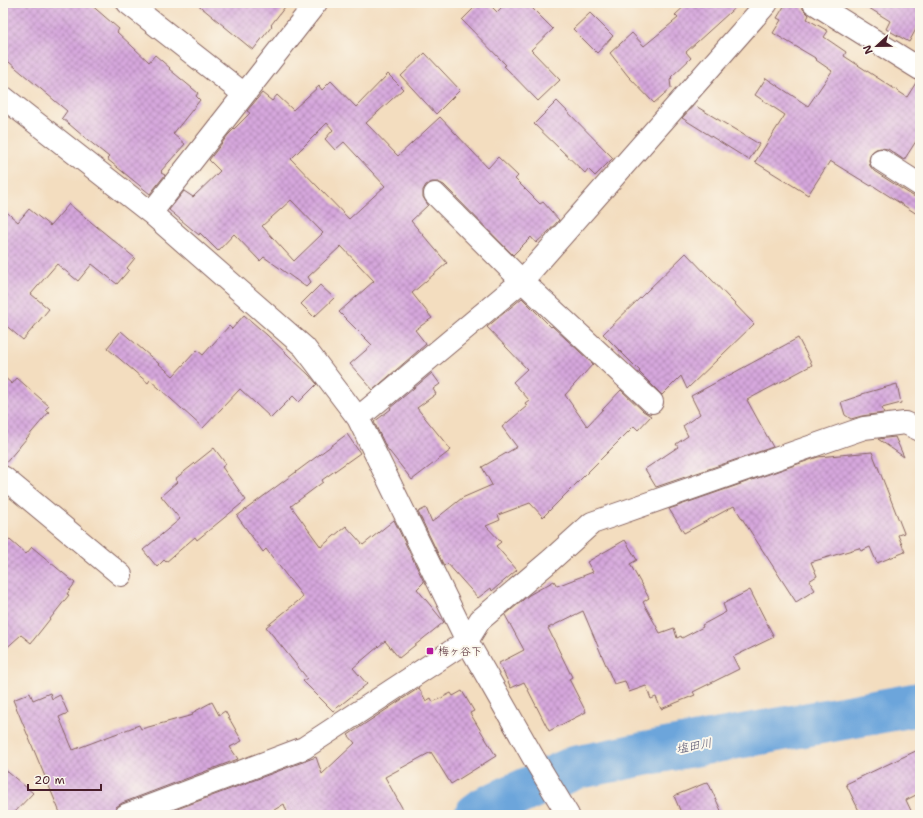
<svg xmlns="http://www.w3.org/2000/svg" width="923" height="818" font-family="'Shantell Sans','Klee One',sans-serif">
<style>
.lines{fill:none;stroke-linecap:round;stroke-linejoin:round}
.river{stroke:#6ca5db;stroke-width:44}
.building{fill:url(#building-cross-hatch);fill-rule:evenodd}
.minor-casing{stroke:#85625f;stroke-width:24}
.minor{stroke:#fff;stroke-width:22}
.poi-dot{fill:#b5179e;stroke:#fbf7ec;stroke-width:1.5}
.labels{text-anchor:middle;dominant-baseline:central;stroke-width:4;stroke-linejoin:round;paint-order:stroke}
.poi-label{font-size:11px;fill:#4a1f2b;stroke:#fbf7ec;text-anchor:start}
.water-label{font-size:12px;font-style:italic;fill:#585571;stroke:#fbf7ec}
</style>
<defs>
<pattern id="building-cross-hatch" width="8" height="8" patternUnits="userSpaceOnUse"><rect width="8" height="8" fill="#d6a7dd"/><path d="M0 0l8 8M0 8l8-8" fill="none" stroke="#b087b3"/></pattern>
</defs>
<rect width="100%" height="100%" fill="#fbf7ec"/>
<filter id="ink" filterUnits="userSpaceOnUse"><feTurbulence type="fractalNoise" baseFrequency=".025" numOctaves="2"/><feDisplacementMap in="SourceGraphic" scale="8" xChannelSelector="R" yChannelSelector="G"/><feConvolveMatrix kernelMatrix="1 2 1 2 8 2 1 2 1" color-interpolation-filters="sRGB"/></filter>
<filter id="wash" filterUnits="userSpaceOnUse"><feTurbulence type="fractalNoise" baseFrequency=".012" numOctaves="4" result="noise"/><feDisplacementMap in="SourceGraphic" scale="16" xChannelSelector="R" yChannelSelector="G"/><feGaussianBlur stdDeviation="0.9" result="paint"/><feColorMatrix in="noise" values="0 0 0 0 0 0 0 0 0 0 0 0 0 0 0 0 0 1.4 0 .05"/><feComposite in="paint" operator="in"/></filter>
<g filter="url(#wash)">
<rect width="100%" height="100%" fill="#f3ddbf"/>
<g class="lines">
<path class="river" d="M476,815l8,-6 90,-41 75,-15 271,-49"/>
</g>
<g id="blocks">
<path class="building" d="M3,3h86l30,26 -2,3 32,30 6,-7 15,13 -1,1 29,24 -2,3 4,4 -27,34 12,10 -24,27 1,1 -1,1 4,2 -15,19 -43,-35 2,-2 -26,-21 -21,-18 5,-7 -64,-54z
M196,3h92l-17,22 1,1 -19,24z
M479,3h9l9,9 9,-9h21l26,26 -22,21 29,30 -22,21 -34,-35 2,-1 -44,-45z
M688,3h52l-54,49 5,6 -20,19 1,1 -2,2 1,8 -17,15 -26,-27 -18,-23 22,-20 12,13 34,-28 -3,-3z
M786,3h16l1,6 6,6 -2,4 21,12 -4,6 22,15 -2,4 63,41 10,-16h3v54l-16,25 -16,-11 -7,-1 -5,1 -5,4 -2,7 1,6 4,5 39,25 7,1v19l-48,-31 -1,1 -41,-25 -22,34 -53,-33 30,-47 -30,-20 11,-17 42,28 24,-35 -16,-11 1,-1 -44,-26 8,-13 -4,-2z
M861,3h59v19l-11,20 -23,-13 4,-8z
M590,13l23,23 -16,17 -24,-24z
M425,53l35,37 -24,24 -35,-38z
M388,74l15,15 -37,34 32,33 42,-39 48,51 10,-11 20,19 -3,3 25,25 3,-2 16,18 -10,11 -13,12 -5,-6 -18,18 -69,-70 -6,-3h-6l-6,3 -3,5v7l5,8 -17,16 36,42 -35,30 20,25 -17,12 11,14 -53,46 -23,-26 22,-19 -33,-33 35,-31 -33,-35 -33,31 3,5 -5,5 -42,-30 -4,4 -26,-27 -16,17 -18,-18 -1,2 -30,-25 15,-19 9,6 27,-26 -11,-11 19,-25 22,-22 -3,-2 15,-18 10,8 5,-6 16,15 26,-24 3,4 9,-9 25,26zM327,123l6,7 -8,9 10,11 9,-8 41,44 -36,33 -58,-60zM291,200l32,33 -29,28 -32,-35z
M557,101l56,57 -18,18 -7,-7 -3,4 -51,-49z
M694,105l65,39 -10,16 -67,-42z
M69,204l66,54 -8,10 2,2 -12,14 -25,-20 -14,17 -21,-17 -26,30 18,15 -26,31 -20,-17v-114l15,13 11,-13 21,17z
M686,253l68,71 -67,65 -6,-13 -19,19 -23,-23 1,-1 -37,-37z
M320,285l14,13 -20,19 -13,-13z
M522,298l29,29 1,-1 41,38 -28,31 22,31 34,-36 22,21 8,5 -13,14 -4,-4 -91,91 -13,-14 -32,12 2,5 -14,6 15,16 -5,4 21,24 -25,21 -1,-3 -13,10 -31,-35 -3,3 -26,-54 8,-4 6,14 30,-24 30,-13 -10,-18 35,-20 -15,-20 25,-21 -2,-3 4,-3 -16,-18 14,-13 -40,-42z
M244,315l23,20 42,40 8,9 -18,18 -6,-6 -22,22 -31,-29 -37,39 -53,-48 -2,3 -41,-35 14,-17 52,45 24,-26 6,5 26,-29 3,3z
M798,338l14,27 -65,35 26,47 -117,40 -11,-18 33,-22 -2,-3 12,-8 -5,-10 17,-12 -9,-18z
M432,373l8,11 -7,5 3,5 -19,14 34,42 -39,30 -26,-33 -12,-25 17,-13 -1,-1z
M3,376l9,8 5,-6 32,28 -4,4 4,2 -45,53h-1z
M897,384l4,19 -19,5 2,5 -22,3 -11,3 -6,-4 -4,-13 21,-7v-1z
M347,434l13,19 -38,27 1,2 -32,24 30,41 25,-21 17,19 31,-25 30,62 -7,7 27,33 -45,36 -14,-17 -32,27 14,16 -34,27 -30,-30 4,-3 -41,-51 37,-30 -37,-48 -3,3 -26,-36z
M895,437l9,20 -26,-18z
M214,448l12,16 -4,3 24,33 -49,40 -2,-3 -29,25 -2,-2 -7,7 -14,-17 37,-31 -19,-23 16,-14 -2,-3z
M872,452l32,81 -6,2 7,17 -28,11 -7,-16 -9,4 -2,-3 -48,14 6,14 -8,5 6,9 -19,12 -62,-96 -22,12 -28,15 -15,-24 149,-52z
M3,534l23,20 6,-7 43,36 -8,11 2,1 -38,48 -10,-8 -18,16z
M625,540l12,20 -7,4 19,34 -6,4 17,31 14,-5 3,10 4,-2 1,2 21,-11 -1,-2 24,-13 -3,-8 27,-14 24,47 -41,20 6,12 -46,23 2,3 -34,14 -5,-12 -5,2 -5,-13 -17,6 -4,-11 -11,3 -31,-73 -35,17 24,49 -3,2 17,33 -37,19 -25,-49 -13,6 -12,-25 25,-13 -19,-35 24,-20 25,-14 3,5 36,-14 -6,-10z
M419,688l7,13 5,-3 2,4 18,-9 2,3 9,-5 12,20 -4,2 26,43 -45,28 -20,-32 -46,25 21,38h-118l-4,-11 -18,11h-105l155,-58 6,17 33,-31 -7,-8z
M30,693l3,7 17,-7 2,6 8,-4 8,18 -9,4 14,33 66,-25 2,4 52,-14 -1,-2 20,-11 7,13 6,-4 17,30 -12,6 8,12 -116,44 -6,4 -2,6v2h-53l-48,-115z
M920,749v44l-14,7 7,15h-52l-15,-31z
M3,768l30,25 -21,22h-9z
M708,782l15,33h-41l-8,-19z"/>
</g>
</g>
<g filter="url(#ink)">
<use href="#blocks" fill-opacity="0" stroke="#85625f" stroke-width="1"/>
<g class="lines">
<g class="minor-casing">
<path id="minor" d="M128,3l116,91
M814,3l106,66
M3,97l148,116 153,134 54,71 109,223 66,116 35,58
M881,160l39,25
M435,194l87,87 130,121
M151,213l165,-210
M358,418l164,-137 245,-278
M3,477l118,98
M126,815l178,-67 163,-107 13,-21 71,-60 41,-37 272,-95 41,-5 15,7"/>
</g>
<use href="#minor" class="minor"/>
</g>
</g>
<rect class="poi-dot" x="426" y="647" width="8" height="8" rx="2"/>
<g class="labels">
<g class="poi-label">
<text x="438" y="651">梅ヶ谷下</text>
</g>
<g class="water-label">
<text transform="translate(694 746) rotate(-11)">塩田川</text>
</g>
</g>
<rect width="923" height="818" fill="none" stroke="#fbf7ec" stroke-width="16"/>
<g transform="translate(877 46) rotate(248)" stroke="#fbf7ec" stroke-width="3" paint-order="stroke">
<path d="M0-3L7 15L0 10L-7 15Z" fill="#4a1f2b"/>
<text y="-6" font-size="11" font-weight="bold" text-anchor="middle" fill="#4a1f2b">N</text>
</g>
<path d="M28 784v6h73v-6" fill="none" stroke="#4a1f2b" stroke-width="2"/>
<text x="34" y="784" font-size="12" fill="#4a1f2b" stroke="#fbf7ec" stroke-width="3" paint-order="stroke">20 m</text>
</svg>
